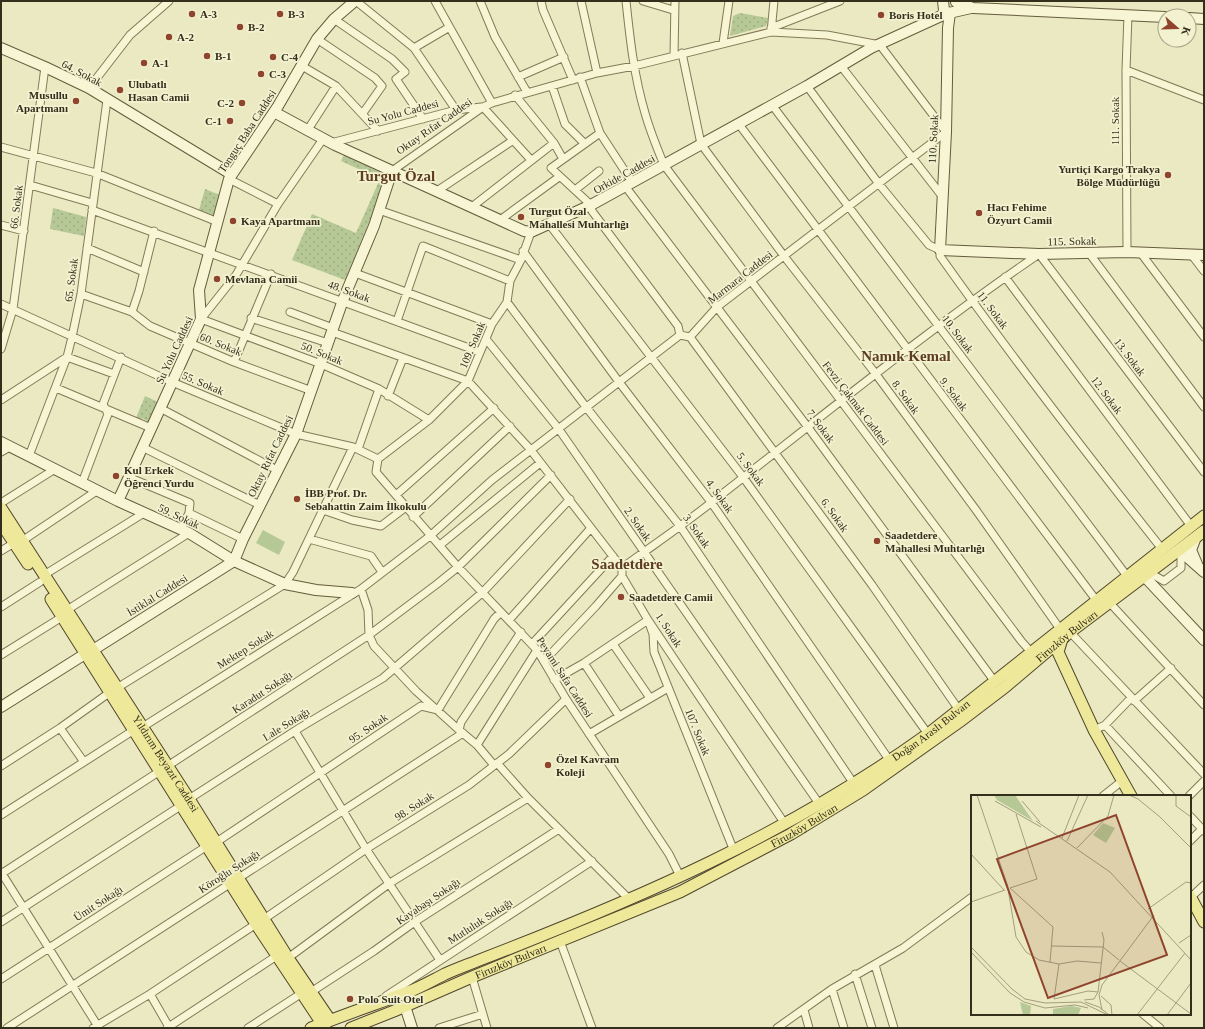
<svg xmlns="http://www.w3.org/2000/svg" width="1205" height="1029" font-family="'Times New Roman',serif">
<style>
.park{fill:url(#park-dots)}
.pitch{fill:#b5c895}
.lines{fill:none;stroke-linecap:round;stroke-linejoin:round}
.street-casing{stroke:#837a59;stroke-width:9}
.secondary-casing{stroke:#655b3d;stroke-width:12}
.primary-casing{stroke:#51472e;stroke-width:13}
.street{stroke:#f7f5d3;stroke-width:7}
.secondary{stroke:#f7f5d3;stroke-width:10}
.primary{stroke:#ede89a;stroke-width:11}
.poi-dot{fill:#8f452d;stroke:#f3f2d0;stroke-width:1.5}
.labels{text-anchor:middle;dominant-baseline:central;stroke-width:3.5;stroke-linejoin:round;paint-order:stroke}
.poi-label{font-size:11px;font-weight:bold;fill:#342e1d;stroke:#f3f2d0;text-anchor:start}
.street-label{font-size:11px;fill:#342e1d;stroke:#f3f2d0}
.district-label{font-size:15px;font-weight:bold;fill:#5e3c1f;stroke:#f3f2d0}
.inset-road{fill:none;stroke:#a29e7f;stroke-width:1}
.view{fill:#8f452d;fill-opacity:0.15;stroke:#8f452d;stroke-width:2}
.inset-edge{fill:none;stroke:#342e1d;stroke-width:2}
</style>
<defs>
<pattern id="park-dots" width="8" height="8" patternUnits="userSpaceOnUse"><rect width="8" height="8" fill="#b5c895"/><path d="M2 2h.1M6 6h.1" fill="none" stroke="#9cac80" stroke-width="1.8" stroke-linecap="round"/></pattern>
</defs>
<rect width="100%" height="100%" fill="#ebe9c1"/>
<path class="park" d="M740,13l28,5 -2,8 -36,10 3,-20z
M344,155l44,21 -43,104 -53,-20 20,-46 44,19 24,-54 -39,-18z
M205,189l15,6 -5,21 -16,-6z
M53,208l33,9 -2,19 -34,-7z
M145,396l13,6 -8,21 -8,-5 -1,2 -5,-2z"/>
<path class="pitch" d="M263,530l22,12 -6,13 -23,-12z"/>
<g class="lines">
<g class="street-casing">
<path id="street" d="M356,1l58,47 42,62
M435,1l57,102
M480,1l15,36 32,55
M541,1l2,9 30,70
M581,1l16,72
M626,1c4,38 8,75 19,112 5,18 12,35 19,52l358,477 10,11
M643,1l30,9
M334,19l58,40 13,13 -9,7 27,40
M771,28l69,-27
M771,32l3,-31
M317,39l58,39 7,8 -19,27
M723,43l6,-42
M414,48l34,-20
M682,53l19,91 83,112 91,117 101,137 84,119
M674,56l1,-55
M302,66l34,20 42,45
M841,66l101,130
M1126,70l78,30
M518,77l46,-20
M580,77l20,56 32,49
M552,86l13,38 19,19
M807,86l72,98 50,61 11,5v6c71,100 146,197 222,293
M89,88l41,-53 39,-34
M515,95l39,48 9,16
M772,105l355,471
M483,107l48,53
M738,123l358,477
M307,131l29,-45
M600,133l-49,35 40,37 1,6 86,115 2,9
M323,139l-45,65 -42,71 -35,44 120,45 58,25 50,31
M331,143l125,-33 25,-3
M1,147l95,26 122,49
M229,179l49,25
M30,185l62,18
M625,186l182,240 188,256
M575,190l24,-19
M437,191l75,-50
M473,206l81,-63
M92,210l388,142
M379,210l142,50
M500,220l59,-43
M549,224l194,253 185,257
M1,225l23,6
M87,248l57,24
M523,251l96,131 92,120 179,259
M1127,252l-1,-182 2,-55
M1140,252l64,85
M1089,253l115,154
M1191,254l13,17
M355,273l137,51
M1005,277l186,249
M81,294l51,18 18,14 84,36 78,29
M507,302l79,105 94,119 174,258
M1,304l171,78 124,52 57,13 25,12
M132,312l7,-21 15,-60
M290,312l43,16
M251,318l77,25
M397,321l26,-75 87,35
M332,332l136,49 62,68 92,119v8l26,44 137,204
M690,337l182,248 87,125
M486,339l72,89 262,377
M1,349l12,-40 32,-242
M234,362l37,-88
M56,388l95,40
M388,396l15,-38
M1,400l66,-43 47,17
M160,408l117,62
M142,447l118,58
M358,449l21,-60
M1,452l9,-5
M29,456l38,-99 5,-20 9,-43 26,-194
M378,459l-2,13 82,95 79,83 29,49 103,155 11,22
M378,459l51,-39 39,-39 24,-57 15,-22 3,-21 11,-21 10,-28
M128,477l62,26 -1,10 54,26
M82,483l26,-69 -5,-10 18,-47
M396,495l98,-87
M1,503l54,-34
M323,510l29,10 29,6 25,-19
M413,517l97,-91
M181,529l8,-16
M309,539l62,17 11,16
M22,541l76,-51
M440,545l100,-82
M1,551l13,-8
M622,568c30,-22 61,-43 90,-66 108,-84 214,-171 327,-248l165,218
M1148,572l16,9 17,-13v-10l-2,-8
M44,575l100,-62
M361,589l7,21 1,25 5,11 42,45 43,39
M1109,602l95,103
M1,607l39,-25
M67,610l122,-77
M510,619l81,-91
M1070,632l134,142
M532,644l81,-88
M613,644l37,54
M1,655l61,-38
M544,661l52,-55 26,-30
M584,663l35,53
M554,680l30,-17 64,-43 5,14 1,18 80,199
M117,688l168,-104 8,-12 60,-125
M1134,701l37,-33
M1105,725l66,71
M60,728l24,34
M141,728l220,-139 69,-53 62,-56 188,-145 10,2 27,-30 229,-175 -66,-87 -53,-10 -56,-3 -137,34 -37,7 -105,30 -9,4 -91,64
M1094,730l11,-5 26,-27
M295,731l71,118 74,111
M589,734l79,-46
M477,745l60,-95
M497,763l31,35
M493,764l-16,-19 -18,-15 2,-8 60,-90
M1,766l59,-38 49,-35
M166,767l203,-132 68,-51 21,-17 93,-92
M1103,796l19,-15
M1189,796l15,-15
M189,799l112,-72 82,-49 100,-86 87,-93
M1,815l133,-85
M1190,816l14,15
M1190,841l12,-12
M215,843l206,-137 17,4 56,-91 7,-7
M1,872l98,156
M1,874l159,-103
M1191,897l13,-12
M264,919l102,-70 103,-64 40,-31 57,-55
M1,922l181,-117
M560,941l32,87
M288,958l102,-75 138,-85 101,101
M875,965l19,63
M855,974l17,54
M472,977l15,51
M1,979l206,-133
M832,989l12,39
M311,992l63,-41 42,-30 143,-92
M150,994l19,33
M386,996l206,-135
M804,1010l5,18
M1143,1014l17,14
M7,1028l456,-295
M93,1028l57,-34 106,-70
M167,1028l111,-73
M248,1028l54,-35
M439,1028l44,-14
M777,1028l55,-39 71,-41 69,-51"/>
</g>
<g class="secondary-casing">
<path id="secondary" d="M943,1l1,9 5,3 22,-5
M956,2l17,6 192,9
M950,13l-2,15 -2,104 -6,118 99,4 88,-2 77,3
M1189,18l15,1
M1,48l44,19 44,21 142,86
M274,112l61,33 189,86 7,1 60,-27 216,-119 64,-38 70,-32 4,-4
M1,442l117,59 71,32 45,28 51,23 31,6 36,3
M118,501l83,-182 -2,-29 30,-111 49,-73 39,-67 17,-20 21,-18
M1196,537l-5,13 6,14
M1179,550l25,22
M234,561l9,-22 53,-105 47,-134 31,-74 18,-55
M1144,576l60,64
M93,650l141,-89
M1,707l84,-53
M405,1006l7,22"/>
</g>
<g class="primary-casing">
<g id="primary">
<path id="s1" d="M1,508l188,291 99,159 42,62"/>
<path d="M1,523l27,41"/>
<path d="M51,599l205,325 69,104"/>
<path d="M1062,639l-4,13 36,78 37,66"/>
<path d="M1190,896l14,26"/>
<path id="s2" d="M311,1028c32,-13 65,-24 97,-36 13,-5 25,-12 37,-18 11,-5 22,-9 32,-13 159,-61 312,-127 451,-227l276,-218"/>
<path id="s3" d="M351,1028l43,-17 78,-34 208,-85 111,-58 72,-44 96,-68 46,-35 65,-55 134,-101"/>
</g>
</g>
<use href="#street" class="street"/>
<use href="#secondary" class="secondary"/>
<use href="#primary" class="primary"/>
</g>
<g class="poi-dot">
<circle cx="192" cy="14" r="4"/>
<circle cx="280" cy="14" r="4"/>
<circle cx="881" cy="15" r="4"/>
<circle cx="240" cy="27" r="4"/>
<circle cx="169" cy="37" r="4"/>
<circle cx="207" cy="56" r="4"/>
<circle cx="273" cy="57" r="4"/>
<circle cx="144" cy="63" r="4"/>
<circle cx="261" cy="74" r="4"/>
<circle cx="120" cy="90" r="4"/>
<circle cx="76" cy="101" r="4"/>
<circle cx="242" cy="103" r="4"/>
<circle cx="230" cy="121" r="4"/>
<circle cx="1168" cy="175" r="4"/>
<circle cx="979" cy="213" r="4"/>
<circle cx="521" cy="217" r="4"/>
<circle cx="233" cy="221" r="4"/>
<circle cx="217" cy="279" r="4"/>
<circle cx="116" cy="476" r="4"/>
<circle cx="297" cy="499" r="4"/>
<circle cx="877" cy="541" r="4"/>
<circle cx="621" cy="597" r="4"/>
<circle cx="548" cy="765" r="4"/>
<circle cx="350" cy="999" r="4"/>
</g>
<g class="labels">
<g class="poi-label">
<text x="200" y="14">A-3</text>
<text x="288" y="14">B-3</text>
<text x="889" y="15">Boris Hotel</text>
<text x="248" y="27">B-2</text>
<text x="177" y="37">A-2</text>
<text x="215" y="56">B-1</text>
<text x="281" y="57">C-4</text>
<text x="152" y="63">A-1</text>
<text x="269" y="74">C-3</text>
<text x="128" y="84">Ulubatlı<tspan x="128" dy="13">Hasan Camii</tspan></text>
<text x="68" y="95" text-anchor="end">Musullu<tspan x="68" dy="13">Apartmanı</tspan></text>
<text x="234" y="103" text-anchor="end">C-2</text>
<text x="222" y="121" text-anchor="end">C-1</text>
<text x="1160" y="169" text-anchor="end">Yurtiçi Kargo Trakya<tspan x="1160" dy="13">Bölge Müdürlüğü</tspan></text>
<text x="987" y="207">Hacı Fehime<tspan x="987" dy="13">Özyurt Camii</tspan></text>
<text x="529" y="211">Turgut Özal<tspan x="529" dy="13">Mahallesi Muhtarlığı</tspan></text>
<text x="241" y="221">Kaya Apartmanı</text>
<text x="225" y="279">Mevlana Camii</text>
<text x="124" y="470">Kul Erkek<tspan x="124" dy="13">Öğrenci Yurdu</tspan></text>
<text x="305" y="493">İBB Prof. Dr.<tspan x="305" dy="13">Sebahattin Zaim İlkokulu</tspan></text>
<text x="885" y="535">Saadetdere<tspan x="885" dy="13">Mahallesi Muhtarlığı</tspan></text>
<text x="629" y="597">Saadetdere Camii</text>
<text x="556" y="759">Özel Kavram<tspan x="556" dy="13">Koleji</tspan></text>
<text x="358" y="999">Polo Suit Otel</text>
</g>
<g class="street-label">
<text transform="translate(82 73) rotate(28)">64. Sokak</text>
<text transform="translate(403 112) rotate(-15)">Su Yolu Caddesi</text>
<text transform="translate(1115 121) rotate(-90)">111. Sokak</text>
<text transform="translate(434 126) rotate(-35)">Oktay Rıfat Caddesi</text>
<text transform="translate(247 131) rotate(-57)">Tonguç Baba Caddesi</text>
<text transform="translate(933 139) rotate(-87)">110. Sokak</text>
<text transform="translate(624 174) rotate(-29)">Orkide Caddesi</text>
<text transform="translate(16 207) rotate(-83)">66. Sokak</text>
<text transform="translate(1072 241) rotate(-1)">115. Sokak</text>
<text transform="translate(740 277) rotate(-38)">Marmara Caddesi</text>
<text transform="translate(71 280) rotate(-82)">65. Sokak</text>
<text transform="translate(349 291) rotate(20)">48. Sokak</text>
<text transform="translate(993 310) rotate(53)">11. Sokak</text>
<text transform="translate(958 334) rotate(53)">10. Sokak</text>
<text transform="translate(221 344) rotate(22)">60. Sokak</text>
<text transform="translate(472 345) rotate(-67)">109. Sokak</text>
<text transform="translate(174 350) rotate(-65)">Su Yolu Caddesi</text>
<text transform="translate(322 353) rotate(22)">50. Sokak</text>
<text transform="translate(1130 357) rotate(53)">13. Sokak</text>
<text transform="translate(203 383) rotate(23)">55. Sokak</text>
<text transform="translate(954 394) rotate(53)">9. Sokak</text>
<text transform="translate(1107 395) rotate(53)">12. Sokak</text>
<text transform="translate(906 397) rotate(54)">8. Sokak</text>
<text transform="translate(856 403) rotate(53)">Fevzi Çakmak Caddesi</text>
<text transform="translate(821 426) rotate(53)">7. Sokak</text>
<text transform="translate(270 456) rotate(-64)">Oktay Rıfat Caddesi</text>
<text transform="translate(751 469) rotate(53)">5. Sokak</text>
<text transform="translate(720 496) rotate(54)">4. Sokak</text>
<text transform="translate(835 515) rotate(54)">6. Sokak</text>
<text transform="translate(179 516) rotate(25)">59. Sokak</text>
<text transform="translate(638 524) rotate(55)">2. Sokak</text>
<text transform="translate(697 531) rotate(55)">3. Sokak</text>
<text transform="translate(157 595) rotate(-32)">İstiklal Caddesi</text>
<text transform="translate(669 630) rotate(57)">1. Sokak</text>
<text stroke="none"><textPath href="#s3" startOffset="821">Firuzköy Bulvarı</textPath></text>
<text transform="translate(245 649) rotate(-32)">Mektep Sokak</text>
<text transform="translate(565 677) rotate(57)">Peyami Safa Caddesi</text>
<text transform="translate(262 692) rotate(-33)">Karadut Sokağı</text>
<text transform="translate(286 724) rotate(-32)">Lale Sokağı</text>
<text transform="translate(368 728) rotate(-34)">95. Sokak</text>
<text stroke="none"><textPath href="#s2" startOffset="690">Doğan Araslı Bulvarı</textPath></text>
<text transform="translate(698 732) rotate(68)">107. Sokak</text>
<text stroke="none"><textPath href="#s1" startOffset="304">Yıldırım Beyazıt Caddesi</textPath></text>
<text transform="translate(414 806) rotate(-32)">98. Sokak</text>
<text stroke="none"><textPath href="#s3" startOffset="497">Firuzköy Bulvarı</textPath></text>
<text transform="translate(229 871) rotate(-33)">Köroğlu Sokağı</text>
<text transform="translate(428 901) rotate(-34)">Kayabaşı Sokağı</text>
<text transform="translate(98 903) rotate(-33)">Ümit Sokağı</text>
<text transform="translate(480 921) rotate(-33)">Mutluluk Sokağı</text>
<text stroke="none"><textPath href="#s3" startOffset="173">Firuzköy Bulvarı</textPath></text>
</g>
<g class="district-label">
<text x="396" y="176">Turgut Özal</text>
<text x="906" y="356">Namık Kemal</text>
<text x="627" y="564">Saadetdere</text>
</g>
</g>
<g transform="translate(971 795)">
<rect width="220" height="220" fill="#ebe9c1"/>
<path d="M49,207l11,4 -1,9h-7zM101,211l9,2 -3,7h-25v-6z" fill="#b5c895"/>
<path d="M23,0h21l18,26 -36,-21z" fill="#b5c895"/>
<path d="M132,28l12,5 -9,15 -13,-8z" fill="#b5c895"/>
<path class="inset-road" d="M6,0l31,92M158,0l9,4 22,18 31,31M205,0v11l15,11M24,6l46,26M51,6l18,21M65,26l74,51 81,88M91,43l17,-43M96,46l21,-46M106,53l31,-32 6,-21M0,59l33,36M39,93l27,-9 -21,-65M39,93l43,39 -3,35M37,94l8,48 10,15 13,8 20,4 18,-3 24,2M0,107l34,-12M177,114l38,-27 5,1M208,148l12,-8M80,151l52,1M0,152l41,42 13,10 20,4 36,-1 27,13M132,152l16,13M0,157l39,41 14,9 21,6 30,-3 13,3M149,166l71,53M88,169l-5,35 34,-8 10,1 6,-52 -2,-8M130,201l10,9 1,10M113,205l10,-1 4,-7M114,207l14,5 9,7M131,215l-3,-15 3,-10 52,-70M166,220l48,-62M196,220l24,-32"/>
<path class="view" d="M145,20l51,140 -119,43 -51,-139z"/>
<rect width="220" height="220" class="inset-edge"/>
</g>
<rect width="1205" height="1029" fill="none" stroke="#342e1d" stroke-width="4"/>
<g transform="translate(1177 28) rotate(110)"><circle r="19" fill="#f3f2d0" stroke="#a7a488"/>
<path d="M0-3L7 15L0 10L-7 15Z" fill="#8f452d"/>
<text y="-6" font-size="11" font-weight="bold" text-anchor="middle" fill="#342e1d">K</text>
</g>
</svg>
